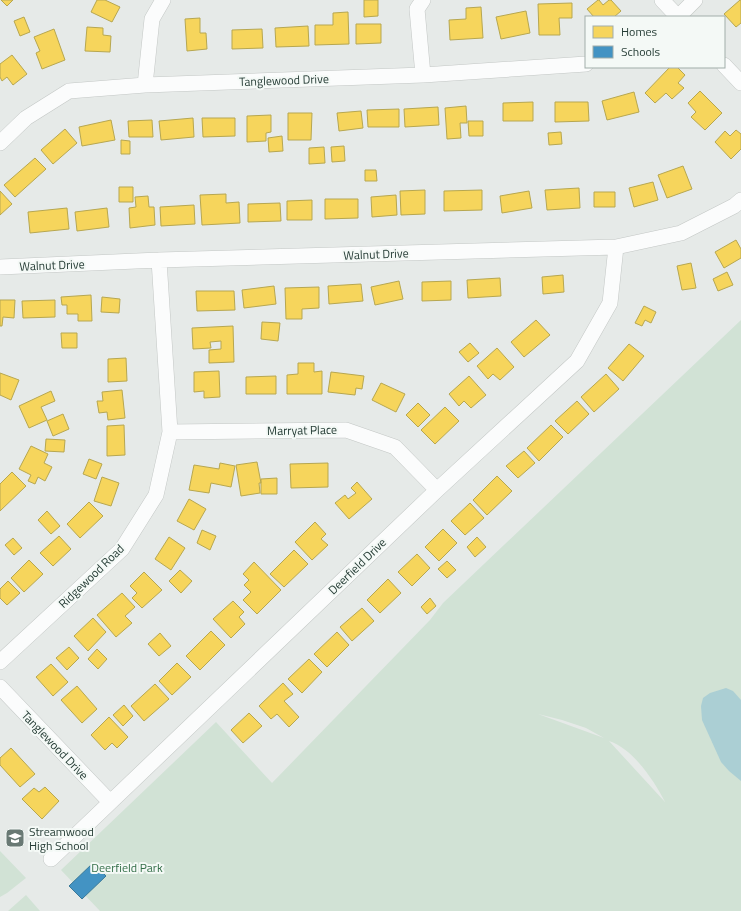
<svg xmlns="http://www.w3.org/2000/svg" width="741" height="911" font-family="'Titillium Web',sans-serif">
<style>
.green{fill:#d1e2d5;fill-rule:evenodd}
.water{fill:#abcfd4}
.homes{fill:#f6d55c;stroke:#b7a750}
.schools{fill:#4393c3;stroke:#3a7998}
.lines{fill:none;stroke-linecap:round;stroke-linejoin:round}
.minor-casing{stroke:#c3c7c5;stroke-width:16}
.minor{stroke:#fbfcfc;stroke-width:15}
.labels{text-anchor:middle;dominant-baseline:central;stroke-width:4;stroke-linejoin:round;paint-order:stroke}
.street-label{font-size:12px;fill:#253c35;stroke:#f4f9f6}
.poi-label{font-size:12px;fill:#253c35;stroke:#f4f9f6;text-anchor:start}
.park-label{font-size:12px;fill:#336e48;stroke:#f4f9f6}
</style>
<rect width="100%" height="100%" fill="#e6eae8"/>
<path class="green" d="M741,320v591h-641l-39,-41 155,-148 56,61 158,-163 13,-17zM538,714l24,6 24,8 18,10zM609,741c23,7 45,39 56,61z
M0,851l26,27 -19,15 -7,4z
M26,895l14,16h-32z"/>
<path class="water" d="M726,688l7,3 8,9v81l-12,-10 -8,-9 -19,-42 -1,-14 2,-8 7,-5z"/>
<path class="homes" d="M1,0h12l-6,6z
M97,0h8l15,7 -8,15 -21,-10z
M364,0h14v16l-14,1z
M598,0h1l4,5 6,-5h2l10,11 -7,6h-20l-7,-8z
M740,0h1v23l-5,4 -12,-13z
M572,3v15h-13l1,17h-21l-1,-31z
M481,7l2,31 -33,2 -1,-20 17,-1v-11z
M526,11l4,22 -29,6 -5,-22z
M348,12l1,32 -34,1v-20h18v-12z
M24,17l6,15 -10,4 -6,-15z
M200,18v15h6l1,16 -20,2 -2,-32z
M356,24h25v19l-25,1z
M308,26l1,20 -33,1 -1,-19z
M87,27l16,1v7l8,1 -1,16 -25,-1z
M54,29l11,31 -23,9 -6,-16 4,-2 -6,-14z
M262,29l1,19 -31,1v-19z
M12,55l15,19 -14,11 -6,-8 -5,4 -2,-4v-13z
M670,67h7l8,8 -7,8 6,5 -12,11 -6,-6 -11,10 -10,-10z
M700,91l22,22 -17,17 -14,-13 5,-5 -8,-9z
M634,92l5,20 -32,8 -5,-19z
M533,102v19h-30v-18z
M555,102h33l1,19 -34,1z
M466,106l1,17h-7l1,15 -14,1 -2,-31z
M438,107l1,18 -34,2 -1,-18z
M399,109v18h-31l-1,-17z
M361,111l2,17 -24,3 -2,-18z
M288,113h24l-1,27h-23z
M271,115v17l-5,1v8l-19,1v-26z
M193,118l1,19 -33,3 -2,-19z
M202,118h33v18l-32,1z
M111,120l4,20 -33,6 -3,-19z
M152,120l1,17h-24l-1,-16z
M468,121h15v15h-14z
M65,129l12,14 -24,21 -12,-14z
M736,130l5,4v15l-10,10 -16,-17 10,-11 5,5z
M561,132l1,12 -13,1 -1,-12z
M282,136l1,15 -14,1 -1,-14z
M121,140l9,1v13h-9z
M344,146l1,15 -13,1 -1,-15z
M324,147l1,16 -16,1v-16z
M35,158l11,11 -31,28 -11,-12z
M683,166l9,23 -25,9 -9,-23z
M365,170h11l1,11h-12z
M653,182l5,18 -24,7 -5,-19z
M119,187h14v15h-14z
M579,188l1,20 -33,2 -2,-20z
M425,190v24l-24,1 -1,-24z
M482,190v20l-38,1v-20z
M0,191l12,13 -12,11z
M529,191l3,17 -30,5 -2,-17z
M594,192h21v15h-21z
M226,194v9l13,-1 1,21 -38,2 -2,-30z
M396,195l1,20 -25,2 -1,-20z
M148,196l1,11h5l1,18 -25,3 -1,-20 7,-1 -1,-10z
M325,199h33v19l-33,1z
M312,200v20h-25v-19z
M280,203l1,18 -33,1v-18z
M194,205l1,19 -34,2 -1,-19z
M67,208l2,21 -39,4 -2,-21z
M107,208l2,19 -32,4 -2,-19z
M736,240l5,9v9l-17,10 -9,-16z
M691,263l5,25 -14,2 -5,-24z
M727,272l6,13 -15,6 -5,-12z
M563,275l1,17 -21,2 -1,-17z
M500,278l1,18 -33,2 -1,-18z
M399,281l4,18 -28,6 -4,-18z
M451,281v19l-29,1v-19z
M361,284l2,17 -34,3 -1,-18z
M274,286l2,18 -32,4 -2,-18z
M319,287v21l-17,1v10h-16l-1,-31z
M196,291h38l1,19 -38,1z
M91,295l1,26h-14v-7h-11v-9h-5l-1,-8z
M102,297l18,2 -1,14 -18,-1z
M0,300h15l-1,18 -11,-1 -1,9h-2z
M55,300v17l-32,1 -1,-17z
M644,306l12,6 -5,11 -6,-3 -3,6 -7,-3z
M536,320l14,15 -26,22 -13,-15z
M262,322l18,1 -2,18 -17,-2z
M233,326l1,36 -25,1v-13l12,-1v-8l-11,1 1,6 -18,1 -1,-21z
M61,333h16v15h-15z
M470,343l9,10 -11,9 -9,-10z
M629,344l15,12 -21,25 -15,-13z
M497,348l17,19 -14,13 -7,-6 -5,5 -11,-13z
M126,358l1,23 -19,1v-23z
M298,363h16v9l8,-1v23h-35v-19l11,-1z
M219,371l1,26 -16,1v-7l-10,1v-20z
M331,372l33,4 -2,13 -6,-1 -1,7 -27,-3z
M0,373l19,7 -8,20 -11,-5z
M606,374l13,15 -25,23 -13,-15z
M276,376v18h-30v-17z
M469,376l17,19 -15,13 -7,-7 -5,5 -10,-12z
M381,383l24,11 -9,18 -24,-12z
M122,390l3,28 -17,2 -1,-8 -8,1 -2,-12h6l-1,-9z
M51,391l4,10 -14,6 6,13 -18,8 -10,-22z
M577,401l12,13 -21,20 -13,-13z
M418,403l12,12 -12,12 -12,-12z
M445,407l14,14 -24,23 -14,-14z
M63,414l6,15 -16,7 -6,-15z
M124,425l1,30 -18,1v-30z
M551,425l12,12 -24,24 -12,-13z
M46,439l19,1 -1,12 -19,-1z
M31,446l17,8 -4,9 8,4 -7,14 -7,-4 -3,7 -7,-3 3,-6 -12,-6z
M524,451l11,12 -17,15 -12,-12z
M89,459l13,5 -6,15 -13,-5z
M257,462l4,21h-2l1,10 -19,3 -5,-31z
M220,463l15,3 -4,21 -20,-4 -2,10 -20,-3 5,-25 25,4z
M328,463v24l-37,1 -1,-24z
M12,472l14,14 -26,25v-27z
M497,476l15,15 -25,24 -14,-15z
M102,477l17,6 -8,23 -17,-5z
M277,478v16h-16v-15z
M357,482l15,17 -23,20 -14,-16 10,-8 3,4 8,-6 -5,-5z
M189,499l17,10 -12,21 -17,-9z
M89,502l14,14 -23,22 -13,-14z
M470,503l14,15 -19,17 -14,-14z
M47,511l13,15 -9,8 -13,-14z
M315,522l11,12 -5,5 7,6 -16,15 -17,-18z
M443,529l14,14 -18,18 -14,-14z
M202,530l14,6 -6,14 -13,-7z
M59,536l12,13 -18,17 -13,-13z
M169,537l16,11 -14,22 -16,-11z
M477,537l9,10 -11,10 -8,-10z
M13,538l9,10 -8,7 -9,-10z
M294,550l14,14 -24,23 -14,-13z
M417,554l13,14 -18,18 -14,-14z
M29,560l14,14 -19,18 -13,-14z
M447,561l9,9 -9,8 -9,-9z
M254,562l27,28 -24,24 -14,-14 8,-8 -7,-7 5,-5 -6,-6z
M180,570l12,11 -11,12 -12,-12z
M144,572l18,18 -20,18 -10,-10 5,-5 -7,-7z
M388,579l13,14 -21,20 -13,-13z
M8,581l12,12 -13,12 -7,-7v-9z
M122,593l13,14 -10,9 7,7 -16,14 -19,-22z
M430,598l6,8 -9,8 -6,-7z
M233,601l11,11 -5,5 6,7 -14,14 -18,-19z
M362,608l12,13 -22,20 -12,-14z
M93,618l13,14 -18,19 -14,-15z
M211,631l14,14 -25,25 -14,-14z
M337,632l12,13 -22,22 -13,-13z
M160,633l11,13 -12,10 -11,-12z
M69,647l10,11 -12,12 -11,-12z
M97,649l10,10 -9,10 -10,-10z
M309,659l13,13 -20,21 -14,-14z
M177,663l14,14 -19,18 -13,-14z
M51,664l17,18 -15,14 -17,-19z
M283,683l10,11 -9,7 15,16 -10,10 -12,-13 -6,5 -12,-13z
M155,684l14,15 -25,22 -13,-15z
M77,686l20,23 -15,14 -21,-23z
M124,705l9,11 -10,10 -10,-11z
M249,713l13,13 -19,17 -12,-13z
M109,717l19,20 -11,11 -5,-5 -7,7 -14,-15z
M11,748l24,26 -15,13 -20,-22v-7z
M45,787l14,14 -17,18 -20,-20 12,-11 5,4z"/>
<path class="schools" d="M93,863l13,13 -24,23 -13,-13z"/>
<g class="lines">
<g class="minor-casing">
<path id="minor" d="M423,0l-6,9 6,66
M662,0l16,17
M678,17l17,-17
M724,65l17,18
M145,85l7,-66 11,-19
M0,143l26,-25 43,-27 76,-6 278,-10 163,-11
M0,267l159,-7 457,-13 65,-14 53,-27 7,-6
M170,432l176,-2 49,17 42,43
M0,662l122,-113 34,-54 14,-63 -11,-172
M0,687l110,115
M51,859l386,-369 140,-129 33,-58 6,-56"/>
</g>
<use href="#minor" class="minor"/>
</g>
<defs>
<g id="school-square" transform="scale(1)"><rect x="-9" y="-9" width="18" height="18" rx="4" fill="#697974" stroke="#f4f9f6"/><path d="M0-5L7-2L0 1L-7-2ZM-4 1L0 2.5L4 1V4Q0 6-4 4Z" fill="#fff"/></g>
</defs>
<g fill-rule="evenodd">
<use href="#school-square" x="15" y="838"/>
</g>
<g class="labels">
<g class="street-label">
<text transform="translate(284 80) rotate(-2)">Tanglewood Drive</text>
<text transform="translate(376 254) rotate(-2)">Walnut Drive</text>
<text transform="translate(52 265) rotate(-2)">Walnut Drive</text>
<text transform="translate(302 430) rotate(-1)">Marryat Place</text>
<text transform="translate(357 566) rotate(-44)">Deerfield Drive</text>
<text transform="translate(91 576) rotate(-44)">Ridgewood Road</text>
<text transform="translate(55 745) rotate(46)">Tanglewood Drive</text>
</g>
<g class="poi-label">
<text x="29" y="831">Streamwood<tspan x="29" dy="14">High School</tspan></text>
</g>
<g class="park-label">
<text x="127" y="867">Deerfield Park</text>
</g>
</g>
<rect x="585" y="16" width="140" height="52" fill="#f4f9f6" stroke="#a1ada9"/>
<rect x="593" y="26" width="20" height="12" fill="#f6d55c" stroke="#a1ada9"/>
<text x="621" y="36" font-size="12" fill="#253c35">Homes</text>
<rect x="593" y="46" width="20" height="12" fill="#4393c3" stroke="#a1ada9"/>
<text x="621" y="56" font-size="12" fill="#253c35">Schools</text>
</svg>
